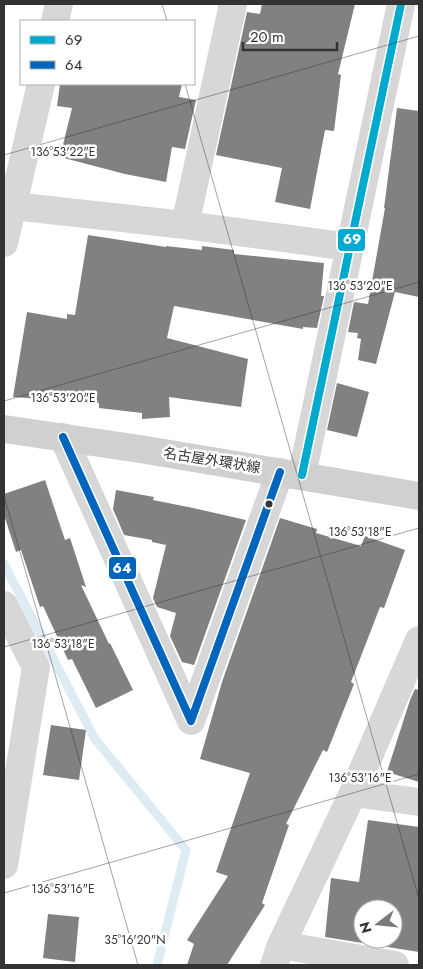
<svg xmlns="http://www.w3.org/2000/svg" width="423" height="969" font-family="Jost,'Noto Sans JP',sans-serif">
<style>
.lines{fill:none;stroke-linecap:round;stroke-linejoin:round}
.stream{stroke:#ddebf3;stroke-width:9}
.building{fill:#818181;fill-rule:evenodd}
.street{stroke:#d7d7d7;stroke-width:28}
.secondary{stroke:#d0d0d0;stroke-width:28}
.bus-1-casing{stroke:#fff;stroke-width:11}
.bus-2-casing{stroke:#fff;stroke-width:11}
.bus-1{stroke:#00a9ce;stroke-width:8}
.bus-2{stroke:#0065bd;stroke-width:8}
.ticks{fill:none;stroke:#333;stroke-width:1;stroke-opacity:0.45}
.bus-dot{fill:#333;stroke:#fff;stroke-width:2}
.labels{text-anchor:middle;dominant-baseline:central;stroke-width:5;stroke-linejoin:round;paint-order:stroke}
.street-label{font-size:14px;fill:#333;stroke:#fff}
.ticks-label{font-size:12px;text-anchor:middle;fill:#333;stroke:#fff;stroke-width:5;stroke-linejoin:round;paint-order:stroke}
.line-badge{stroke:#fff;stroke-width:2}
.badge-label{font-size:14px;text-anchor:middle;font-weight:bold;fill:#fff}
</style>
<rect width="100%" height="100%" fill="#fff"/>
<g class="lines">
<path class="stream" d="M4,564l91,175 91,111 -29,115"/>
</g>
<path class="building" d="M262,4h93l-17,70 3,1 -7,56 -9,-1 -15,79 -35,-7 7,-34 -66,-13 31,-143 13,2z
M60,84h122l-3,13 17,3 -11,49 -13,-2 -6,35 -41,-8 -65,-17 12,-49 -15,-2z
M397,108l22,3v186l-24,-5 -19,72 -18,-4 3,-21 -4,-1 1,-5 -10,-1 6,-30 14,2 17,-96h-1z
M88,235l78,12v-1l36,4v-4l32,4v4l90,9 -3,33h3l-7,32 -14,-1v2l-129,-23 -7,32 81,21 -7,48 -72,-10 1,20 -28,2v-6l-43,-5v-5l-86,-6 14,-85 40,7v-5l8,1z
M337,383l32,9 -12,45 -30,-7z
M45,480l20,60 5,-2 16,49 -5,-2 28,59 1,-1 23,47 -37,18 -24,-49 -4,1 -25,-54 -3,1 -19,-57 -5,2 -12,-37v-21z
M116,490l38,7 -1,3 40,8 53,12 -52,145 -12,-3 -12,-26 6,-23 -19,-6 -4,-9 13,-53 -14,-3v-2l-28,-5 -11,-26z
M280,518l37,11 -1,4 45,13 4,-10 40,14 -21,58 -4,-1 -29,75 3,2 -27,68 -4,-2 -37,74 3,1 -27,78 3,2 -38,60h-40l7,-21 -7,-4 41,-64 -12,-4 34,-99 -50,-14 22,-77z
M415,689l4,1v92l-32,-10 23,-72z
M51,725l35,5 -7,50 -36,-5z
M368,820l51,7v125l-94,-15 6,-59 28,4zM363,909h30v30h-30z
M48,914l31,3 -4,45 -32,-4z"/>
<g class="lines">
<path class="street" d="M55,21l4,-17
M13,206l172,19 48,-221
M185,225l165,22
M4,243l37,-159
M63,437l128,284 89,-249
M302,475l99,-471
M4,605l32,62 -32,198
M353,793l66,9
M281,945l114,20
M274,965l7,-20 72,-152 66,-153"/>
<path class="secondary" d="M4,429l136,20 279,47"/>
<g class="bus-1-casing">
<path id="bus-1" d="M302,475l99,-471"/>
</g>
<g class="bus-2-casing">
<path id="bus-2" d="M63,437l128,284 89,-249"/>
</g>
<use href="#bus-1" class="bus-1"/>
<use href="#bus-2" class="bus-2"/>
</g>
<path class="ticks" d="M162,4l5,17M185,84l234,815M4,155l415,-119M4,401l415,-119M4,496l134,469M4,647l415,-119M4,893l415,-119"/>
<circle class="bus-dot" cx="269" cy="504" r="4.5"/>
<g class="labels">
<g class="street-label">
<text transform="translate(212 460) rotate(9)">名古屋外環状線</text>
</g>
</g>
<g class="ticks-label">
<text x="63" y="156">136°53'22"E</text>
<text x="360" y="290">136°53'20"E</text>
<text x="63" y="402">136°53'20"E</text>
<text x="360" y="536">136°53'18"E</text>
<text x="63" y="648">136°53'18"E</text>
<text x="360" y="782">136°53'16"E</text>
<text x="63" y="893">136°53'16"E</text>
<text x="135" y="944">35°16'20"N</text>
</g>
<g class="line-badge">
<rect x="337" y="228" width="29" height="24" rx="5" fill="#00a9ce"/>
<rect x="108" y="556" width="29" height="24" rx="5" fill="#0065bd"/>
</g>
<g class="badge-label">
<text x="352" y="244">69</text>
<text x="122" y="573">64</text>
</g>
<rect width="423" height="969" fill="none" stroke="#333333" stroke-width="10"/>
<rect x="20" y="20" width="175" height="65" fill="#ffffff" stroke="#adadad"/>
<rect x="30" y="36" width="25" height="8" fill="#00a9ce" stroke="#adadad"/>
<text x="65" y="45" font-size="15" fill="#333333">69</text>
<rect x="30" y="61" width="25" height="8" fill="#0065bd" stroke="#adadad"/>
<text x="65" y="70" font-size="15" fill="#333333">64</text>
<g transform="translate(378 924) rotate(254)"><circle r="24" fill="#ffffff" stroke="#adadad"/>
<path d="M0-4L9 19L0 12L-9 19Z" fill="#7a7a7a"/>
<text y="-8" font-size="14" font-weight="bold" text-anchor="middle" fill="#333333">N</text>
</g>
<path d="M243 42v8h94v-8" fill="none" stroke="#333333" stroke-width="2.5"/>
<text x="250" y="42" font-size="15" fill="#333333" stroke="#ffffff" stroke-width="4" paint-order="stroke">20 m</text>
</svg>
